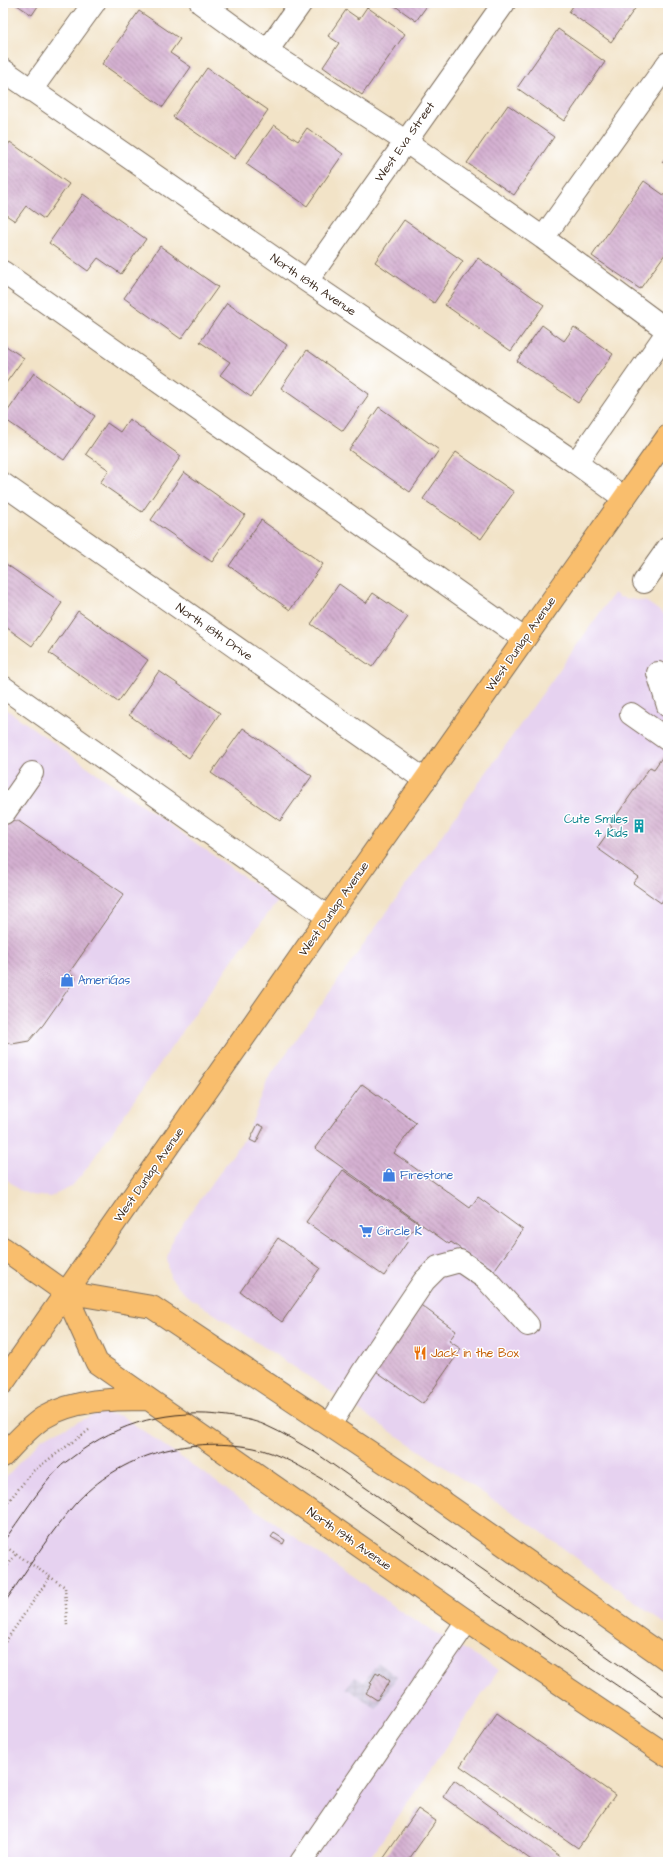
<svg xmlns="http://www.w3.org/2000/svg" width="671" height="1865" font-family="'Architects Daughter',sans-serif">
<style>
.built{fill:#e6d2f0}
.industrial{fill:url(#industrial-grid)}
.building{fill:url(#building-back-hatch)}
.lines{fill:none;stroke-linecap:round;stroke-linejoin:round}
.minor-casing{stroke:#7b6b59;stroke-width:24}
.major-casing{stroke:#7b6b59;stroke-width:24}
.path{stroke:#7b6b59;stroke-width:2.5;stroke-dasharray:1 3;stroke-linecap:butt}
.minor{stroke:#fff;stroke-width:22}
.major{stroke:#f9be6d;stroke-width:22}
.tram{stroke:#3b2a1e;stroke-width:1}
.labels{text-anchor:middle;dominant-baseline:central;stroke-width:3;stroke-linejoin:round;paint-order:stroke}
.street-label{font-size:12px;fill:#3b2a1e;stroke:#fff}
.culture-label{font-size:12px;fill:#0d838f;stroke:#fff;text-anchor:end}
.shop-label{font-size:12px;fill:#366cbe;stroke:#fff;text-anchor:start}
.food-label{font-size:12px;fill:#c56008;stroke:#fff;text-anchor:start}
</style>
<defs>
<pattern id="industrial-grid" width="8" height="8" patternUnits="userSpaceOnUse"><rect width="8" height="8" fill="#c8bfd8"/><path d="M0 4h8M4 0v8" fill="none" stroke="#ada4b9"/></pattern>
<pattern id="building-back-hatch" width="6" height="6" patternUnits="userSpaceOnUse"><rect width="6" height="6" fill="#d4b0d1"/><path d="M-1 5l2 2M0 0l6 6M5-1l2 2" fill="none" stroke="#ad8fa9"/></pattern>
</defs>
<rect width="100%" height="100%" fill="#fff"/>
<filter id="ink" filterUnits="userSpaceOnUse"><feTurbulence type="fractalNoise" baseFrequency=".025" numOctaves="2"/><feDisplacementMap in="SourceGraphic" scale="8" xChannelSelector="R" yChannelSelector="G"/><feConvolveMatrix kernelMatrix="1 2 1 2 8 2 1 2 1" color-interpolation-filters="sRGB"/></filter>
<filter id="wash" filterUnits="userSpaceOnUse"><feTurbulence type="fractalNoise" baseFrequency=".012" numOctaves="4" result="noise"/><feDisplacementMap in="SourceGraphic" scale="16" xChannelSelector="R" yChannelSelector="G"/><feGaussianBlur stdDeviation="0.9" result="paint"/><feColorMatrix in="noise" values="0 0 0 0 0 0 0 0 0 0 0 0 0 0 0 0 0 1.4 0 .05"/><feComposite in="paint" operator="in"/></filter>
<g filter="url(#wash)">
<rect width="100%" height="100%" fill="#f2e3c7"/>
<path class="built" d="M614,593l5,4 28,5 21,15v1009l-128,-95 -354,-236 -16,-18 -3,-19 6,-21 74,-102 21,-56z
M3,707l275,194 -42,54 -152,217 -13,15 -21,10 -19,-2 -12,-5 -16,-14z
M100,1412l22,4 283,198 94,56 -132,192h-364v-382l39,-42z"/>
<path class="industrial" d="M378,1662l19,15 -21,31 -30,-20 9,-12 9,6z"/>
<g id="blocks">
<path class="building" d="M14,3h26l-8,12z
M391,3h38l-13,18z
M575,3h64l-28,39 -42,-30z
M367,7l38,27 -43,61 -39,-28 16,-24 -11,-7 18,-26 13,9z
M139,11l41,28 -10,14 21,14 -28,40 -61,-43z
M558,29l47,33 -41,59 -47,-33z
M207,68l61,42 -34,49 -61,-42z
M508,105l46,32 -40,58 -47,-32z
M274,125l24,16 9,-13 36,26 -36,52 -61,-42z
M10,142l59,42 -25,35 -18,-13 -11,15 -12,-8v-60z
M668,154v12l-6,-4z
M644,181l24,17v52l-28,39 -48,-33z
M83,194l63,45 -25,35 -23,-16 -10,13 -39,-28z
M404,220l59,41 -29,42 -59,-41z
M160,246l58,41 -37,52 -57,-41z
M478,258l66,47 -33,46 -66,-46z
M227,303l60,42 -36,52 -31,-22 10,-13 -30,-20z
M542,325l22,16 10,-14 39,27 -35,49 -61,-42z
M3,344l21,14 -21,29z
M307,350l62,44 -26,37 -62,-43z
M34,373l61,43 -31,44 -61,-42z
M379,407l60,43 -29,42 -61,-42z
M129,419l52,37 -39,56 -42,-29 9,-13 -23,-16 21,-31 13,9z
M456,452l58,40 -33,47 -58,-40z
M184,472l61,43 -33,47 -61,-42z
M261,520l62,44 -33,46 -61,-44z
M3,562l59,41 -30,43 -29,-21z
M339,584l27,19 7,-10 35,24 -36,50 -61,-43z
M78,611l70,49 -30,42 -69,-49z
M159,671l61,42 -31,45 -60,-43z
M243,728l69,48 -32,45 -69,-48z
M668,749v149l-3,-2 -4,7 -28,-20 5,-6 -41,-29 15,-21 -2,-2 40,-58 4,2z
M3,812l14,10v-2l107,74 -55,79 7,5 -33,47 -14,16 -17,3 -9,-3z
M362,1084l54,39 -22,30 76,55 8,-11 45,33 -30,42 -42,-30 -2,2 -134,-96z
M258,1124l6,3 -8,16 -6,-3z
M343,1170l75,53 -12,16 2,2 -24,35 -78,-54z
M278,1238l42,30 -38,54 -42,-30z
M418,1303l38,28 -7,10 12,8 -38,55 -50,-35z
M274,1533l11,7 -2,4 -12,-7z
M376,1673l3,2 1,-2 10,8 -13,19 -11,-7 6,-9 -2,-1z
M497,1713l118,82 -37,53 -118,-82z
M454,1780l108,78 -3,4h-25l-91,-65z
M418,1809l18,12 -29,41h-26z"/>
</g>
</g>
<g filter="url(#ink)">
<use href="#blocks" fill-opacity="0" stroke="#7b6b59" stroke-width="1"/>
<g class="lines">
<g class="minor-casing">
<path id="minor" d="M201,3l66,48 138,90 138,97 125,93 -92,132
M267,51l34,-48
M3,70l304,211 269,182 48,35
M31,90l63,-87
M543,238l125,-175
M3,272l521,367
M307,281l197,-278
M3,484l422,296
M644,582l24,-34
M658,673l10,33
M3,687l325,230
M631,714l37,26
M4,813l28,-40
M330,1425l32,-52 62,-92 14,-14 22,-6 25,17 43,47
M301,1862l166,-241"/>
</g>
<g class="major-casing">
<path id="major" d="M3,1248l62,44 87,15 264,176 252,177
M65,1292l32,71 370,258 201,135
M3,1383l325,-466 340,-481
M3,1456c12,-13 25,-28 40,-38 31,-19 71,-19 105,-19"/>
</g>
<path class="path" d="M3,1508l30,-37 56,-41
M3,1545l62,42 2,39
M3,1572l13,-18
M3,1645l47,-68"/>
<use href="#minor" class="minor"/>
<use href="#major" class="major"/>
<path class="tram" d="M3,1542c18,-24 34,-51 55,-73 4,-5 11,-9 16,-13 44,-34 98,-48 153,-40 13,2 26,4 38,9 18,8 34,18 51,28l352,246
M3,1605c22,-32 42,-65 67,-95 44,-54 116,-75 184,-62 25,5 49,20 71,33l244,172 99,67"/>
</g>
</g>
<defs>
<g id="building-bare" transform="scale(1.08)"><path d="M-4-6H4V6H1V3H-1V6H-4ZM-2.5-4.3h1.7v1.8h-1.7ZM.8-4.3h1.7v1.8H.8ZM-2.5-1h1.7V.8h-1.7ZM.8-1h1.7V.8H.8Z" fill="#0f9aa8" stroke="#fff" stroke-width="2.5" paint-order="stroke"/></g>
<g id="shop-bare" transform="scale(1.08)"><path d="M-5-2.5h2.3a2.7 3.5 0 0 1 5.4 0H5L5.5 6h-11ZM-1.5-2.5h3a1.5 2.3 0 0 0-3 0Z" fill="#3f7fe0" stroke="#fff" stroke-width="2.5" paint-order="stroke"/></g>
<g id="supermarket-bare" transform="scale(1.08)"><path d="M-6-5.5h2.5l.6 2H6L4.5 2H-2.5L-4.4-4H-6ZM-1.5 3.2a1.3 1.3 0 1 0 .1 0ZM3 3.2a1.3 1.3 0 1 0 .1 0Z" fill="#3f7fe0" stroke="#fff" stroke-width="2.5" paint-order="stroke"/></g>
<g id="restaurant-bare" transform="scale(1.08)"><path d="M-5-6h1v4h1v-4h1v4h1v-4h1v5L-1.5 .5V6h-2V.5L-5-1ZM5-6V6H3V1.5H1.5Q1.5-4 5-6Z" fill="#e8710a" stroke="#fff" stroke-width="2.5" paint-order="stroke"/></g>
</defs>
<g fill-rule="evenodd">
<use href="#building-bare" x="639" y="826"/>
<use href="#shop-bare" x="67" y="980"/>
<use href="#shop-bare" x="389" y="1175"/>
<use href="#supermarket-bare" x="366" y="1231"/>
<use href="#restaurant-bare" x="420" y="1353"/>
</g>
<g class="labels">
<g class="street-label">
<text transform="translate(405 142) rotate(-55)">West Eva Street</text>
<text transform="translate(313 285) rotate(34)">North 18th Avenue</text>
<text transform="translate(214 632) rotate(35)">North 18th Drive</text>
<text transform="translate(521 644) rotate(-55)">West Dunlap Avenue</text>
<text transform="translate(334 909) rotate(-55)">West Dunlap Avenue</text>
<text transform="translate(149 1175) rotate(-55)">West Dunlap Avenue</text>
<text transform="translate(349 1539) rotate(35)">North 19th Avenue</text>
</g>
<g class="culture-label">
<text x="628" y="819">Cute Smiles<tspan x="628" dy="14">4 Kids</tspan></text>
</g>
<g class="shop-label">
<text x="78" y="980">AmeriGas</text>
<text x="400" y="1175">Firestone</text>
<text x="377" y="1231">Circle K</text>
</g>
<g class="food-label">
<text x="431" y="1353">Jack in the Box</text>
</g>
</g>
<rect width="671" height="1865" fill="none" stroke="#fff" stroke-width="16"/>
</svg>
